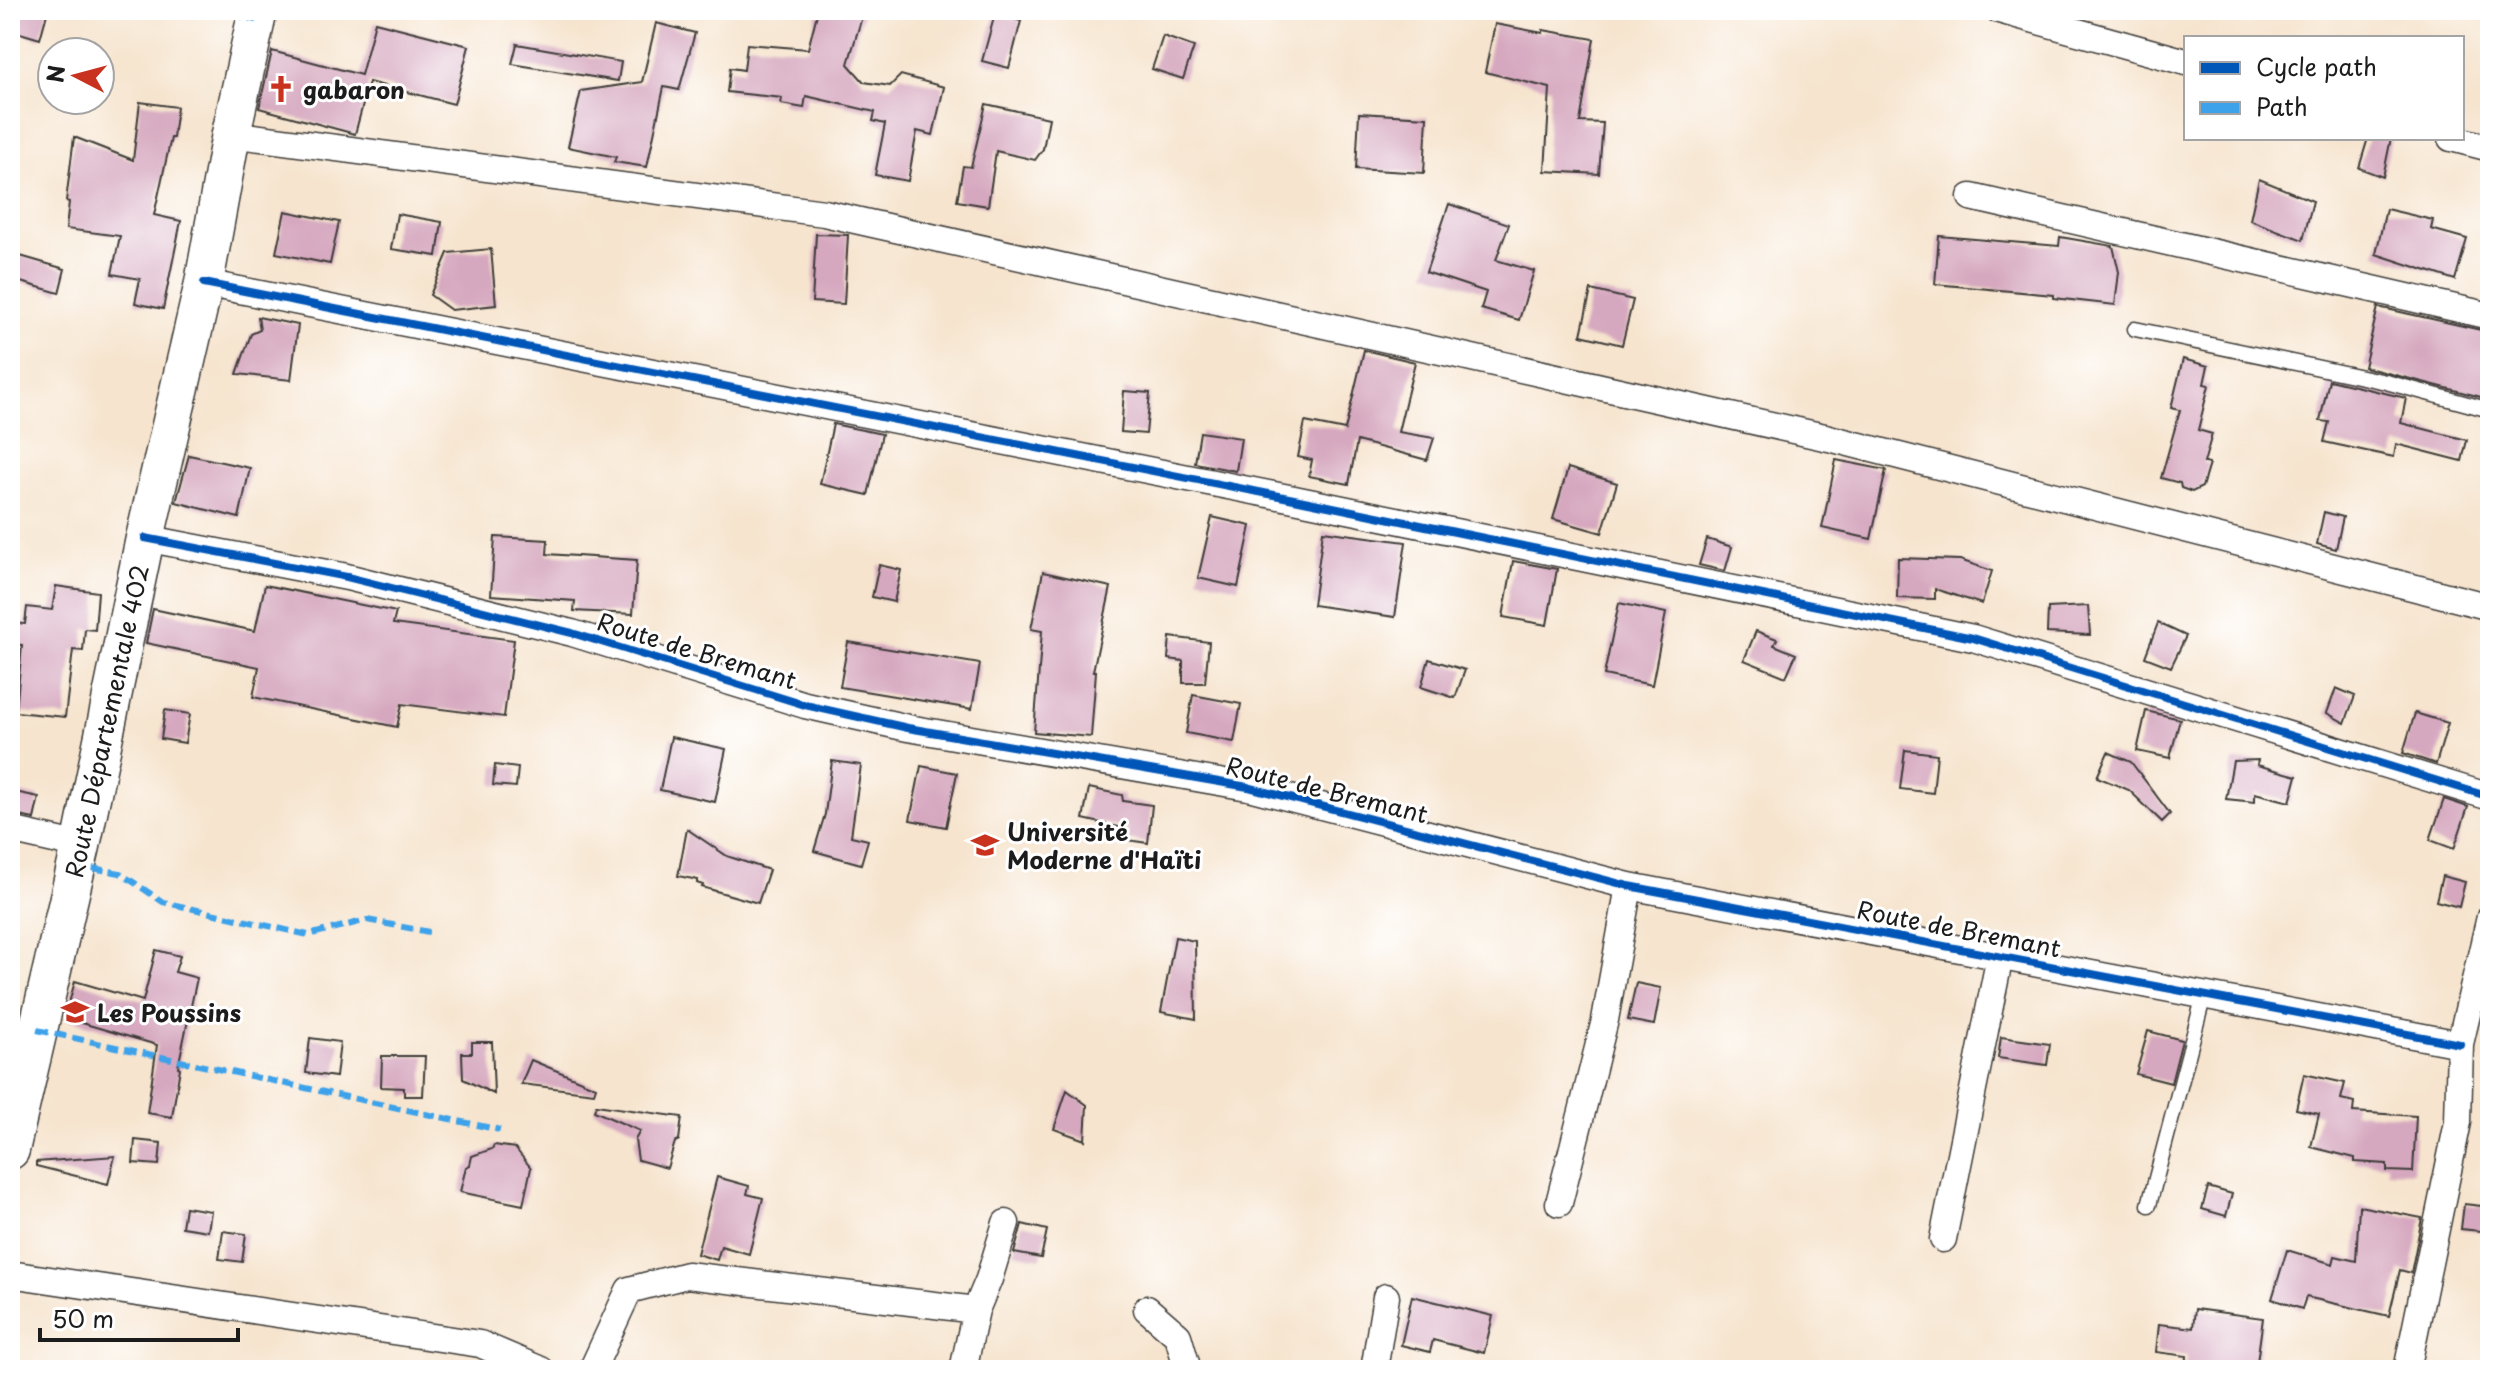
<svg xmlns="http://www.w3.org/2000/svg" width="2500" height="1380" font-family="'Playpen Sans',sans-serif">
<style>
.building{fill:#d6a8bf}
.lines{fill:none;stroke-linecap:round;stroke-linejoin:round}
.lane-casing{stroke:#3d3a37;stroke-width:17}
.street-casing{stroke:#3d3a37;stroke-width:29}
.secondary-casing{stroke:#3d3a37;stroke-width:41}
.lane{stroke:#fff;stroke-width:14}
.street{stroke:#fff;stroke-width:26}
.secondary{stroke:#fff;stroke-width:38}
.quiet{stroke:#3da2ea;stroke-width:6;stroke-dasharray:12 6;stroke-linecap:butt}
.cycleway-casing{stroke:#fff;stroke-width:13}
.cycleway{stroke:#0057b8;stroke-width:8}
.labels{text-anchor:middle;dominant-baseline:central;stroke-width:6;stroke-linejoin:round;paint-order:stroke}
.poi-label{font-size:24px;font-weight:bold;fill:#1c1c1c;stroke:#fff;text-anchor:start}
.street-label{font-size:24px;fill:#1c1c1c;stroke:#fff}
</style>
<rect width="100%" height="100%" fill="#fff"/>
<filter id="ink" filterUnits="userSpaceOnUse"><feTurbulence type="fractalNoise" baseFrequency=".0125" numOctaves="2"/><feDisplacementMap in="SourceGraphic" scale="16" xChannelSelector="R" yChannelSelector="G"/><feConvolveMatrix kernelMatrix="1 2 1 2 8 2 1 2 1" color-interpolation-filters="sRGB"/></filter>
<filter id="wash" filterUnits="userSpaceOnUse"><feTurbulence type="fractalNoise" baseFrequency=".006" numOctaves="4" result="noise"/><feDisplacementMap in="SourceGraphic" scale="32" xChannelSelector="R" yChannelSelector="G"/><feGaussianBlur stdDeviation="1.8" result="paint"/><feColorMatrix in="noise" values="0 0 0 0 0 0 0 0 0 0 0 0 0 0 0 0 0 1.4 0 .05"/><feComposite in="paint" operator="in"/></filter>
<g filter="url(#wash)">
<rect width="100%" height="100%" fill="#f6e4ce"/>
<g id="blocks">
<path class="building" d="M10,10h38l-8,29 -30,-9z
M818,10h46l-16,54 16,18 26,4 11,-11 43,12 -11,48 -16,-4 -9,50 -33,-6 10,-51 -12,-3 2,-9 -69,-16 -2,12 -23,-4 1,-6 -55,-6 3,-24 14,2 3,-26 61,5z
M995,14l26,7 -12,47 -27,-7z
M375,22l94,24 -15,58 -85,-22 -14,52 -96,-26 13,-57 89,24z
M656,23l39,10 -16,57 -15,-3 -17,80 -33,-5 2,-5 -48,-10 13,-56 61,-9z
M1495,24l48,9v-3l51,9 -14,83 23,1 -4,51 -54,-3 5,-83 -65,-16z
M1163,36l31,11 -11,32 -31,-10z
M517,44l104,18 -3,19 -106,-17z
M140,102l37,5 -4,31h-2l-17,77 27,6 -18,88 -28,-6 5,-24 -28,-5 8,-38 -54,-7 3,-27 -3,-1 8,-64 59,23z
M986,104l63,14 -6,31 -8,11 -39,-9 -8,55 -31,-5 6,-35 8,1z
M1359,113l68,4 -3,56 -68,-4z
M2368,138h23l-8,39 -24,-9z
M2259,179l54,22 -10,39 -53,-20z
M1449,204l60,20 -13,36 38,11 -15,49 -38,-11 5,-17 -60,-20z
M2386,209l47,11 -2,9 36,10 -12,41 -79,-26z
M285,211l54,11 -9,42 -54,-11z
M397,214l45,8 -5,34 -46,-7z
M816,234l32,1 -4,69 -32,-2z
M1939,236l120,10 1,-9 53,9 6,26 -4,33 -61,-7v-3l-119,-11z
M491,249l5,56 -45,5 -21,-15 18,-42z
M10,253l55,16 -6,24 -49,-14z
M1591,290l42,10 -11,45 -41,-10z
M2378,307l112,25v47l-5,19 -121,-31z
M258,317l40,8 -7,55 -54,-6 14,-40 9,-4z
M1364,350l51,12 -17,70 36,6 -7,22 -70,-19 -8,43 -40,-8 3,-16 -14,-3 7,-35 40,8z
M2183,359l25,7 -4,18 5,1 -11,45 14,4 -8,29 5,1 -7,23 -10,5 -11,-4 -1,-5 -19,-5 19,-68 -9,-2z
M2329,380l77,18 -5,25 66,17 -5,21 -66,-17 -2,13 -70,-15 5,-20 -9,-1z
M1124,391l26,2 -4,41 -25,-2z
M833,424l49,10 -14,61 -48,-11z
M1200,432l41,6 -5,33 -41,-8z
M189,455l61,13 -11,50 -63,-16z
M1836,460l50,10 -15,69 -49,-11z
M1568,468l49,15 -15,50 -49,-14z
M2324,512l19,5 -7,32 -19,-5z
M1212,517l39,9 -13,61 -40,-9z
M1323,531l83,11 -11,75 -82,-12z
M495,537l53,3 -1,14 90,6 -4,54 -59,-3 1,-10 -84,-6z
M1707,539l25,8 -7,24 -26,-6z
M1898,558l62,2 32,11 -10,33 -47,-15v10l-38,-1z
M1513,561l44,8 -10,56 -44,-8z
M879,565l22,5 -7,32 -22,-5z
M1043,572l68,15 -18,84h3l-5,66 -57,-5 8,-101 -11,-2z
M265,585l131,27 -3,12 121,16 -10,77 -102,-13 -5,23 -144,-30 6,-30 -113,-24 7,-34 102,22z
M56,586l42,6 -3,38 -10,-1 -2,22 -10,-1 -8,67 -49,-5 6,-67 -12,-1v-21l15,1 2,-17 25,3z
M1619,603l47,10 -14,72 -48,-10z
M2088,606l2,29 -43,-2 1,-25z
M2158,623l28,13 -15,31 -26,-10z
M1756,631l21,8 -3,6 22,9 -10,23 -42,-17z
M1170,637l39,5 -4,41h-22v-22l-15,-2z
M848,642l132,22 -8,45 -132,-22z
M1429,659l36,11 -10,28 -34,-11z
M2336,688l19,8 -10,27 -18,-10z
M1193,695l48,9 -7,38 -48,-9z
M165,710l25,4 -5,29 -24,-4z
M2146,711l34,8 -10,39 -33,-7z
M2415,713l33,10 -12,41 -33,-11z
M671,737l55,12 -11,53 -55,-12z
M1905,750l32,4 -4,39 -33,-4z
M2108,752l23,10 39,52 -8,8 -33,-32 -32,-13z
M2258,760l-1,5 40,11 -7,26 -35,-9v9l-29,-3 7,-38z
M832,761l29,4 -10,71 17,4 -7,24 -47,-13 11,-37z
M495,765l23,3 -2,19 -23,-2z
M921,766l36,7 -11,54 -36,-7z
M1089,788l33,7 1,6 29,4 -4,38 -21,-3 1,-11 -45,-10z
M10,791l29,6 -5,22 -24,-5z
M2444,799l24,8 -14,42 -24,-9z
M687,829l40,27 42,14 -11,33 -56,-16 1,-2 -6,-2 1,-3 -20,-4z
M2442,876l23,6 -6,25 -23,-6z
M1175,937l20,4 1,78 -35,-7z
M156,950l24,6 -5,16 22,6 -19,89 2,1 -8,49 -25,-4 10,-68 -92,-27 10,-37 68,20z
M1636,983l25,5 -7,37 -26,-5z
M2148,1031l34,9 -11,43 -35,-9z
M2001,1037l49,7 -3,21 -49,-7z
M310,1038l30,4 -4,35 -30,-4z
M472,1042h20l2,52 -31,-15 -1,-26h10z
M382,1056h43l-2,40h-19v-8l-23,-1z
M531,1060l65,27 -2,6 -73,-9z
M2304,1074l41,9 -4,16 13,3 -1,10 63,4 -3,56 -26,-1v-7l-32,-2v-4l-44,-11 8,-33 -23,-5z
M1067,1090l20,15 -2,35 -31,-11z
M596,1105l86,12 -3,23 -4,2 -8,26 -29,-8 -3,-20 5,-9 -46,-20z
M135,1140l26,3 -2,22 -26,-2z
M494,1145l21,3 16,20 -8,37 -63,-13 6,-25 4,-2 2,-9 20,-7z
M115,1156l-7,28 -72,-18v-4z
M717,1177l32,9 -2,8 16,4 -14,56 -28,-8 -4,14 -20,-6z
M2208,1187l24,7 -6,22 -24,-7z
M2464,1204l26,3v25l-29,-3z
M2359,1206l63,12 -11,55 -11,-3 -11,46 -83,-19 -4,12 -30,-10 15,-49 46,14 2,-8 21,5z
M185,1207l26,4 -3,20 -26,-4z
M1022,1224l25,6 -6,28 -27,-5z
M223,1231l23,3 -4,28 -23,-3z
M1412,1296l81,20 -9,37 -51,-13 -3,12 -29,-7z
M2195,1309l68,9 -7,52h-70l1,-14 -31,-4 3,-28 34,4z"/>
</g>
</g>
<g filter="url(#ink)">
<use href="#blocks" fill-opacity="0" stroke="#3d3a37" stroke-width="2"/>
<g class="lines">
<g class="lane-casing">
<path id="lane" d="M2135,329l251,53 104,28
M2149,1205l55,-210"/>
</g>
<g class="street-casing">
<path id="street" d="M1999,10l187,52
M231,134l593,79 1005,225 661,169
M2451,138l39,10
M1971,197l519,119
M204,283l1090,216 679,139 517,159
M145,538l202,39 225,56 233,72 103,23 340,59 381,99 831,158
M10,830l71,16
M1559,1203l46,-183 24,-134
M1943,1239l57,-283
M10,1274l470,70 61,26
M1147,1309l31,27 10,34
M592,1370l37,-80 58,-15 289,35 13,-31 17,-56
M963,1370l13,-60
M1374,1370l12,-73
M2407,1370l51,-248 2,-78 30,-127"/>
</g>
<g class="secondary-casing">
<path id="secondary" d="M10,1150l71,-304 64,-308 59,-255 27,-149 27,-124"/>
</g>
<use href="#lane" class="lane"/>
<use href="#street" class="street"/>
<use href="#secondary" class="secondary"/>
<path class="quiet" d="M214,10l42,10
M75,865l45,8 43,29 145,33 59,-15 62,12
M37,1030l463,100"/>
<g class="cycleway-casing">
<path id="cycleway" d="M204,283l1090,216 679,139 517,159
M145,538l202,39 225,56 233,72 103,23 340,59 381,99 831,158"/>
</g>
<use href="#cycleway" class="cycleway"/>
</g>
</g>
<defs>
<g id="church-bare" transform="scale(2.16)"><path d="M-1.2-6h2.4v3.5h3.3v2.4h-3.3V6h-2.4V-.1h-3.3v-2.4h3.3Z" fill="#c8321e" stroke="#fff" stroke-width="2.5" paint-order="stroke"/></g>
<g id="university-bare" transform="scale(2.16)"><path d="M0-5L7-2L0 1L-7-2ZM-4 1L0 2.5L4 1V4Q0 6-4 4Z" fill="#c8321e" stroke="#fff" stroke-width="2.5" paint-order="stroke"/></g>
<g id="school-bare" transform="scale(2.16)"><path d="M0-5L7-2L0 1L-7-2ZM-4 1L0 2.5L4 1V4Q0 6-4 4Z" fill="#c8321e" stroke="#fff" stroke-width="2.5" paint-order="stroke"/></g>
</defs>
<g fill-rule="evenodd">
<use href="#church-bare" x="281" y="89"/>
<use href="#university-bare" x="985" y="845"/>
<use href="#school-bare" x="75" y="1012"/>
</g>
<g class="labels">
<g class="poi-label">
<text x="303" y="89">gabaron</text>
<text x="1007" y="831">Université<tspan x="1007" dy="28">Moderne d'Haïti</tspan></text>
<text x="97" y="1012">Les Poussins</text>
</g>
<g class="street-label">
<text transform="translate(697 650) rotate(17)">Route de Bremant</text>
<text transform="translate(106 721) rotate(-78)">Route Départementale 402</text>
<text transform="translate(1327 789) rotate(14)">Route de Bremant</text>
<text transform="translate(1959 928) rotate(11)">Route de Bremant</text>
</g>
</g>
<rect width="2500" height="1380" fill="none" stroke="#fff" stroke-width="40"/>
<rect x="2184" y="36" width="280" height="104" fill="#ffffff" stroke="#a4a4a4" stroke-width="2"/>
<rect x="2200" y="62" width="40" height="12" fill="#0057b8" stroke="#a4a4a4" stroke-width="2"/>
<text x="2256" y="76" font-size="24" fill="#1c1c1c">Cycle path</text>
<rect x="2200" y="102" width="40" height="12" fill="#3da2ea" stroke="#a4a4a4" stroke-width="2"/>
<text x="2256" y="116" font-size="24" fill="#1c1c1c">Path</text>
<g transform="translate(76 76) rotate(276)"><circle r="38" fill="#ffffff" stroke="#a4a4a4" stroke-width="2"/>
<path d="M0-6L14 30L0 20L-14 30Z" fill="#c8321e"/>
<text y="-12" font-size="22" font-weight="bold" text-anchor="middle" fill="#1c1c1c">N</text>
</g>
<path d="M40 1328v12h198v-12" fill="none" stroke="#1c1c1c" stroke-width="4"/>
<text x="52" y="1328" font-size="24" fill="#1c1c1c" stroke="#ffffff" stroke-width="6" paint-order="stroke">50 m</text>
</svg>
